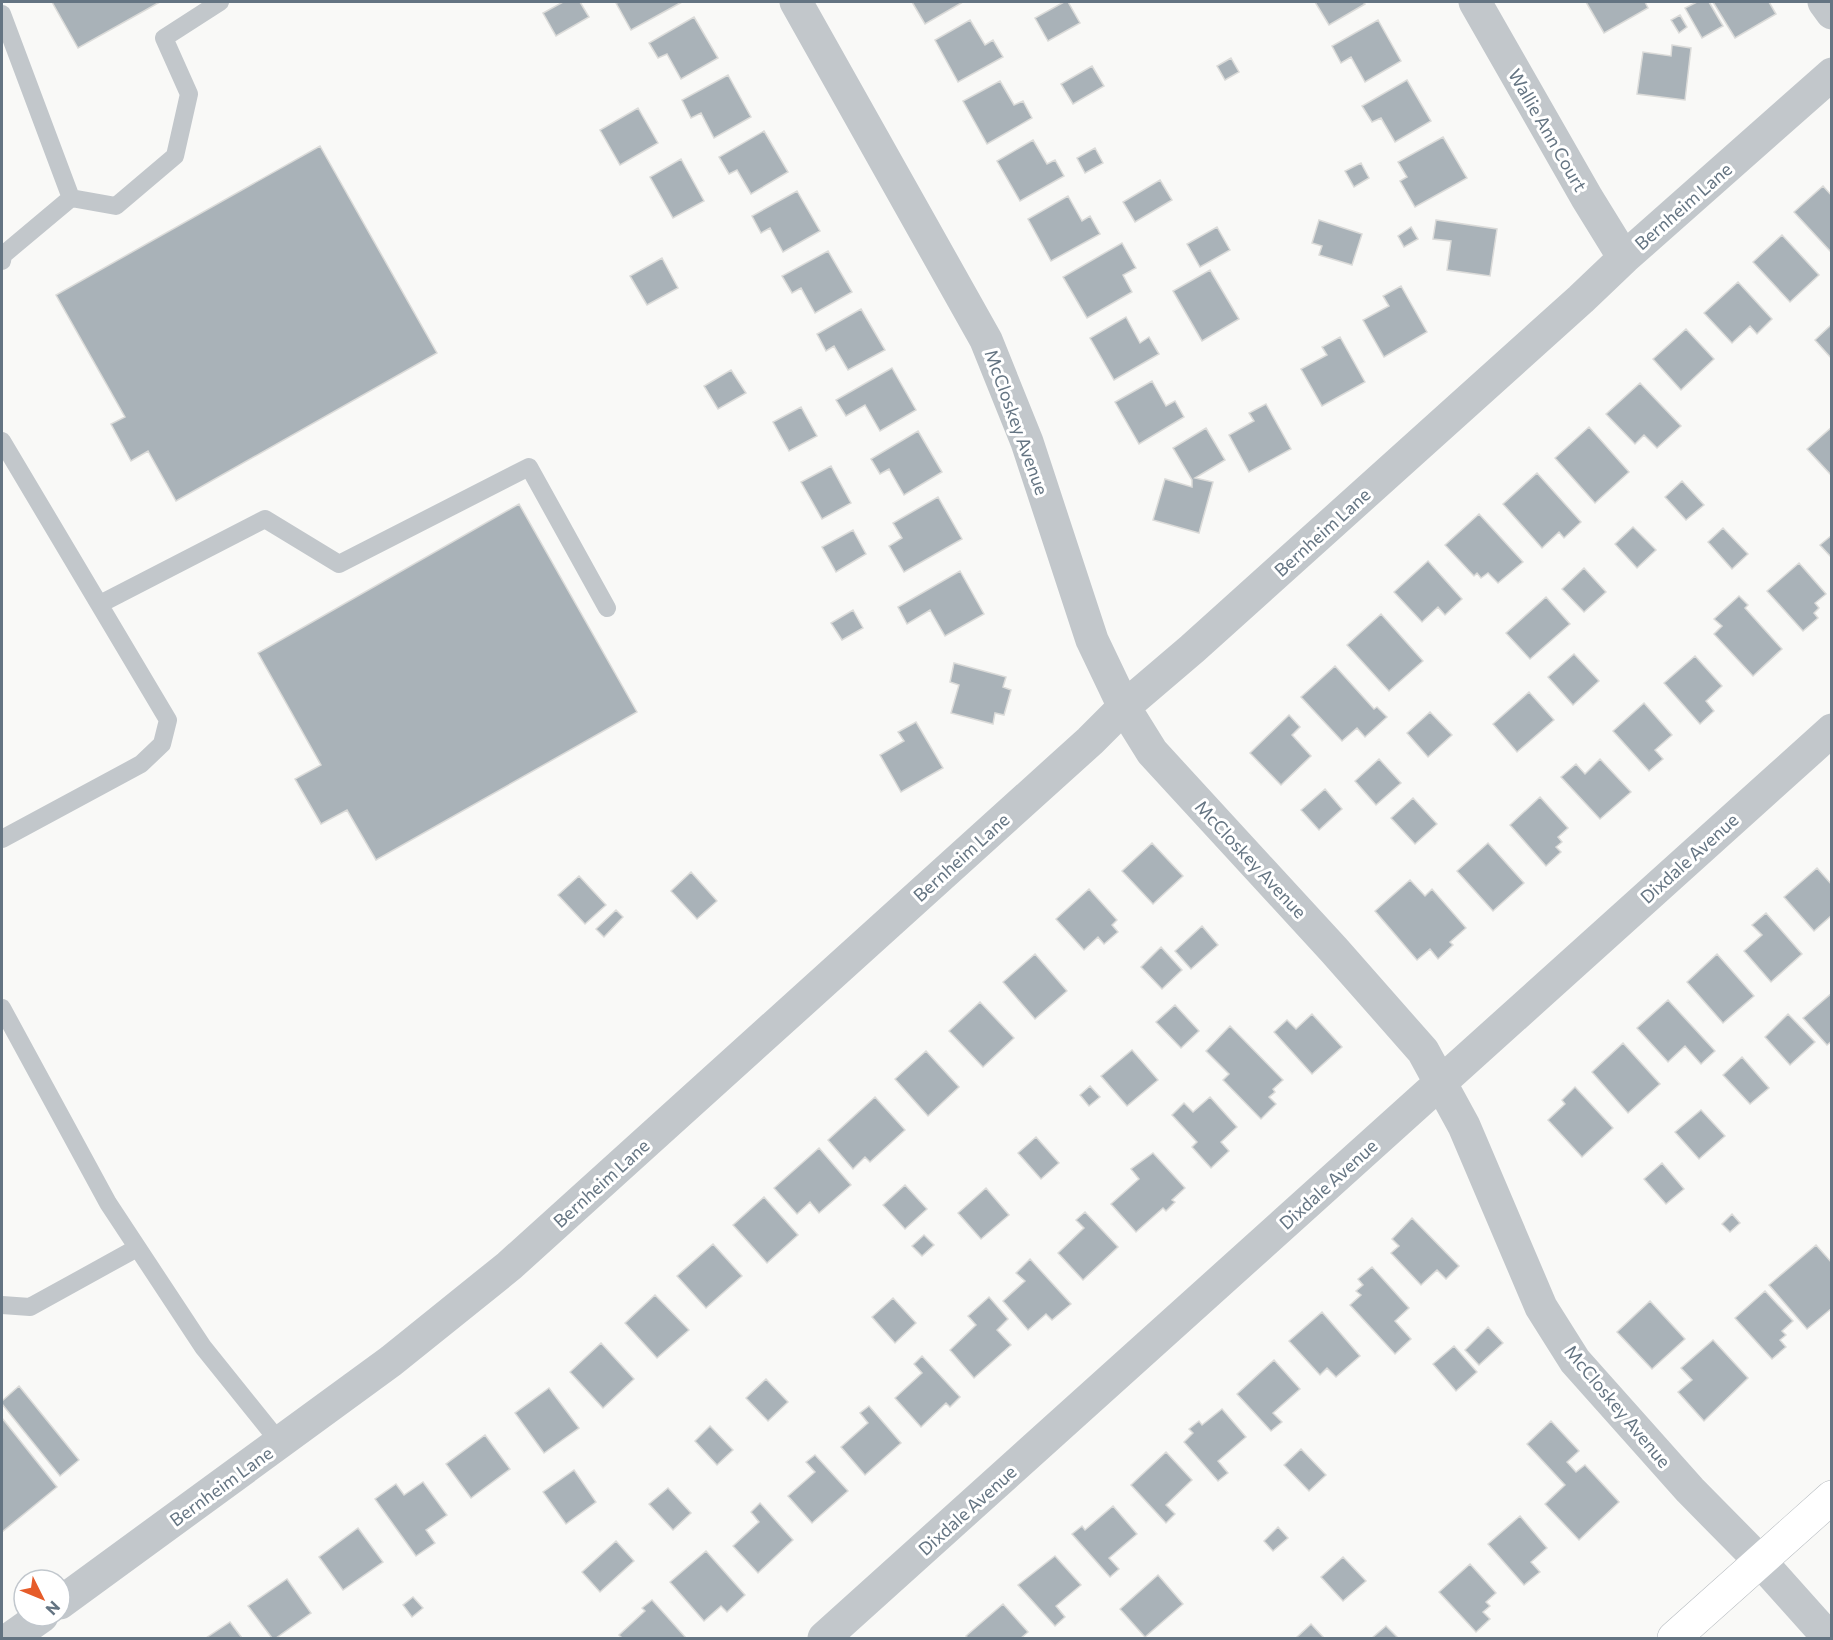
<svg xmlns="http://www.w3.org/2000/svg" width="1833" height="1640" font-family="Commissioner,sans-serif">
<style>
.building{fill:#a9b2b8;stroke:#dbdbd9;stroke-width:1.5}
.lines{fill:none;stroke-linecap:round;stroke-linejoin:round}
.secondary-casing{stroke:#b5babf;stroke-width:34}
.service{stroke:#c2c7cb;stroke-width:18}
.minor{stroke:#c2c7cb;stroke-width:33}
.secondary{stroke:#fff;stroke-width:33}
.labels{text-anchor:middle;dominant-baseline:central;stroke-width:6;stroke-linejoin:round;paint-order:stroke}
.street-label{font-size:18px;fill:#647482;stroke:#fff}
</style>
<rect width="100%" height="100%" fill="#f9f9f7"/>
<path class="building" d="M52,2h108l-82,46z
M563,2h17l9,15 -33,19 -13,-23z
M620,2h62l-51,28 -15,-27z
M912,2h51l-38,22z
M1064,2h4l12,21 -32,18 -13,-23z
M1315,2h48l2,2 -36,21z
M1586,2h59l3,6 -44,25z
M1697,2h12l14,24 -21,12 -17,-30z
M1713,2h56l7,12 -41,24z
M1680,15l7,12 -8,6 -8,-13z
M694,17l24,41 -37,21 -14,-25 -9,4 -9,-15z
M970,20l15,25 8,-5 10,17 -45,25 -23,-42z
M1378,20l23,41 -36,21 -14,-25 -10,6 -9,-17z
M1672,45l19,3 -6,52 -48,-6 6,-42 28,4z
M1231,58l8,14 -14,8 -8,-14z
M1092,66l12,20 -31,18 -12,-20z
M728,75l23,42 -37,21 -13,-25 -10,5 -9,-18z
M1407,80l24,41 -36,21 -14,-24 -9,4 -10,-16z
M1000,81l14,24 9,-4 9,17 -45,26 -24,-43z
M638,108l20,35 -38,22 -20,-35z
M764,131l24,41 -37,22 -14,-24 -8,4 -10,-17z
M1443,137l24,41 -52,29 -15,-26 7,-4 -9,-15z
M1033,140l14,24 8,-4 9,16 -44,25 -23,-40z
M320,146l117,207 -261,148 -28,-50 -17,10 -20,-37 14,-7 -69,-122z
M1095,148l8,15 -18,10 -8,-15z
M681,159l23,42 -31,17 -23,-41z
M1361,163l8,15 -15,9 -9,-16z
M1160,180l12,20 -37,22 -12,-20z
M1823,186l9,10v57l-38,-41z
M797,191l23,40 -37,21 -13,-24 -9,5 -9,-17z
M1068,196l14,25 8,-5 10,18 -49,27 -23,-42z
M1319,220l43,14 -10,31 -33,-10 3,-9 -10,-3z
M1436,220l61,9 -7,47 -43,-6 4,-29 -18,-2z
M1217,227l13,23 -30,17 -13,-23z
M1411,227l7,12 -14,8 -6,-11z
M1782,235l37,40 -29,27 -37,-40z
M1122,243l14,25 -13,7 9,17 -45,26 -24,-41z
M828,251l24,41 -37,21 -14,-25 -9,5 -10,-17z
M662,258l16,30 -31,17 -17,-29z
M1210,270l29,49 -37,22 -29,-50z
M1738,282l34,37 -15,15 -7,-8 -18,17 -28,-30z
M1401,286l26,46 -43,25 -21,-37 26,-14 -6,-10z
M861,309l24,41 -37,20 -14,-24 -8,5 -9,-17z
M1126,317l14,26 9,-6 10,17 -45,26 -24,-42z
M1831,325h1v34l-17,-19z
M1686,329l28,30 -33,31 -28,-31z
M1340,337l25,45 -43,24 -21,-37 26,-14 -5,-8z
M892,368l24,42 -36,21 -15,-26 -19,11 -10,-16z
M731,370l15,23 -28,16 -14,-23z
M1152,381l14,25 9,-5 9,16 -45,27 -24,-42z
M1640,383l41,43 -24,22 -13,-13 -9,9 -29,-30z
M1266,404l25,45 -42,23 -20,-37 25,-14 -5,-8z
M801,407l16,29 -28,15 -16,-29z
M1589,427l40,45 -34,31 -40,-45z
M1832,427v49l-25,-27z
M1206,428l19,32 -30,18 18,4 -14,51 -46,-13 12,-41 27,8v-7l-19,-32z
M918,431l24,41 -38,23 -15,-26 -9,5 -9,-15z
M831,466l20,37 -29,16 -21,-37z
M1537,473l44,49 -17,16 -5,-6 -17,16 -39,-44z
M1682,481l22,24 -18,15 -21,-23z
M938,497l24,42 -58,33 -15,-26 13,-8 -9,-15z
M519,504l118,208 -261,148 -29,-50 -26,14 -26,-45 26,-14 -63,-112z
M1479,514l44,48 -25,21 -10,-10 -7,5 -4,-5 -3,3 -29,-31z
M1633,527l23,23 -19,18 -22,-24z
M1723,528l25,26 -16,15 -24,-27z
M853,530l13,24 -30,18 -14,-25z
M1832,535v23l-12,-13z
M1428,561l34,38 -17,16 -7,-8 -16,15 -28,-30z
M1799,563l27,31 -11,9 4,5 -5,5 4,5 -15,13 -36,-40z
M1584,568l22,24 -22,20 -22,-23z
M960,571l24,43 -39,22 -15,-26 -23,14 -9,-17z
M1739,596l9,9 -3,3 37,41 -29,27 -39,-42 8,-8 -8,-7z
M1546,597l24,27 -40,35 -24,-26z
M853,610l10,18 -21,12 -11,-17z
M1381,614l42,47 -34,30 -42,-46z
M1574,654l25,27 -26,24 -25,-28z
M1695,656l27,30 -16,15 8,10 -14,13 -36,-41z
M954,663l52,14 -3,10 8,3 -7,25 -9,-2 -2,11 -42,-11 8,-28 -9,-3z
M1335,666l39,43 3,-2 10,10 -22,20 -8,-9 -15,13 -41,-44z
M1529,692l25,28 -37,32 -24,-28z
M1644,703l28,32 -17,15 8,9 -14,12 -36,-40z
M1430,712l22,23 -24,22 -21,-24z
M1289,715l11,12 -8,8 19,21 -30,29 -31,-32z
M916,722l27,46 -42,24 -21,-37 24,-14 -6,-9z
M1379,759l22,24 -25,22 -21,-24z
M1600,759l31,33 -31,27 -39,-42 15,-13 9,10z
M1325,789l17,20 -23,21 -18,-20z
M1540,797l28,31 -10,9 4,5 -6,5 5,5 -15,14 -36,-41z
M1413,798l24,26 -22,20 -24,-26z
M1152,843l31,33 -30,28 -31,-33z
M1488,843l36,40 -31,28 -36,-40z
M1817,868l15,17v30l-18,16 -30,-34z
M691,872l26,29 -20,18 -26,-28z
M579,876l27,29 -21,19 -27,-29z
M1410,880l15,16 7,-7 34,39 -16,14 3,3 -15,14 -8,-10 -13,11 -42,-49z
M1089,889l28,31 -5,5 6,7 -14,12 -6,-7 -14,13 -28,-31z
M616,910l7,7 -19,20 -8,-8z
M1766,913l36,41 -31,28 -27,-31 18,-16 -10,-10z
M1202,926l16,19 -27,24 -16,-18z
M1161,947l21,23 -20,19 -21,-22z
M1035,954l32,37 -32,28 -32,-37z
M1717,954l37,42 -31,27 -36,-41z
M1832,993v48l-5,4 -24,-27z
M1668,1000l47,51 -14,13 -16,-18 -17,16 -31,-34z
M980,1002l34,36 -31,29 -34,-36z
M1175,1005l24,26 -18,17 -25,-26z
M1312,1014l30,33 -30,27 -38,-42 13,-12 9,9z
M1788,1014l27,28 -25,23 -25,-28z
M1230,1026l53,54 -10,9 2,3 -6,5 7,7 -15,15 -38,-39 6,-6 -23,-23z
M1623,1043l37,41 -32,29 -36,-41z
M1132,1050l26,30 -31,26 -26,-30z
M926,1051l33,36 -31,29 -33,-37z
M1742,1057l27,31 -19,16 -27,-29z
M1090,1086l10,11 -11,9 -9,-11z
M1575,1087l38,41 -31,29 -34,-37 17,-16 -3,-4z
M875,1097l30,33 -35,32 -5,-5 -12,12 -25,-29z
M1210,1097l27,30 -16,15 8,9 -18,17 -19,-21 5,-5 -25,-27 12,-12 9,9z
M1701,1110l24,26 -26,23 -24,-27z
M1036,1137l23,26 -18,16 -23,-26z
M819,1148l32,37 -32,28 -9,-11 -13,12 -23,-26z
M1153,1153l32,35 -13,12 3,2 -9,9 -3,-3 -27,24 -25,-28 28,-25 -8,-10z
M1662,1163l22,26 -18,15 -22,-25z
M905,1185l22,24 -22,20 -22,-24z
M986,1188l23,27 -28,24 -23,-26z
M764,1197l34,38 -31,28 -34,-38z
M1085,1212l33,35 -35,33 -25,-27 26,-25 -8,-8z
M1732,1214l8,9 -10,9 -8,-8z
M1412,1218l47,48 -13,13 -9,-9 -16,15 -30,-32 8,-7 -7,-7z
M924,1235l10,10 -12,11 -10,-10z
M713,1244l29,32 -36,32 -29,-32z
M1816,1245l16,18v45l-25,21 -38,-44z
M1030,1259l41,45 -19,16 -6,-6 -18,16 -25,-29 22,-20 -9,-8z
M1372,1267l37,41 -14,13 16,18 -16,15 -45,-49 11,-10 -5,-4 7,-6 -5,-6z
M1765,1291l28,30 -11,10 4,4 -6,5 6,7 -14,12 -37,-41z
M655,1295l34,35 -32,28 -32,-35z
M989,1297l19,22 -11,11 14,15 -37,33 -24,-28 26,-25 -8,-9z
M893,1298l23,25 -21,20 -23,-26z
M1650,1301l35,38 -33,30 -35,-37z
M1322,1312l38,44 -24,21 -9,-9 -7,7 -31,-34z
M1488,1327l15,16 -24,22 -14,-15z
M1713,1340l35,38 -44,43 -26,-29 14,-12 -11,-12z
M601,1343l33,36 -31,29 -33,-36z
M1454,1346l23,26 -21,19 -23,-27z
M922,1356l38,41 -10,10 -4,-4 -25,24 -26,-29 27,-25 -8,-9z
M1274,1360l26,29 -27,24 9,9 -11,9 -34,-37z
M766,1379l22,23 -20,19 -22,-23z
M19,1386l60,74 -19,16 -58,-72v-3z
M549,1388l30,40 -35,25 -29,-40z
M869,1406l32,37 -36,32 -24,-28 27,-24 -8,-10z
M1222,1409l24,28 -28,24 10,12 -10,8 -34,-39 9,-9 -4,-4 10,-8 3,4z
M2,1418l55,69 -55,45z
M1551,1421l28,30 -12,11 9,10 9,-7 34,37 -40,38 -34,-36 20,-19 -38,-41z
M710,1426l23,24 -16,15 -22,-24z
M485,1435l25,34 -39,29 -25,-34z
M1301,1449l25,26 -17,16 -25,-26z
M1166,1452l26,28 -26,25 9,9 -9,9 -35,-38z
M815,1455l33,36 -36,32 -24,-27 27,-24 -9,-10z
M574,1470l22,32 -30,22 -23,-32z
M423,1482l24,33 -21,15 9,13 -19,13 -41,-57 21,-15 8,11z
M668,1488l23,25 -18,17 -24,-26z
M760,1503l33,37 -35,33 -25,-27 26,-24 -8,-10z
M1113,1506l24,28 -28,24 10,11 -9,8 -38,-43 10,-8 3,4z
M1520,1516l27,32 -16,14 9,10 -16,13 -36,-41z
M1278,1527l10,11 -15,13 -9,-10z
M358,1528l25,34 -40,28 -24,-33z
M616,1541l18,20 -34,31 -18,-20z
M706,1551l39,44 -18,17 -6,-6 -17,15 -34,-39z
M1055,1556l26,29 -25,21 9,11 -10,9 -37,-41z
M1343,1557l23,24 -23,20 -22,-24z
M1470,1564l26,29 -10,9 4,4 -7,6 7,7 -14,13 -37,-40z
M1158,1575l25,29 -38,33 -25,-28z
M287,1579l24,34 -35,25h-4l-24,-32z
M413,1597l10,11 -11,9 -9,-12z
M652,1600l34,38h-64l-3,-3 26,-24 -3,-3z
M1003,1604l25,28 -7,6h-53l-2,-2z
M230,1622l12,16h-36z
M1311,1624l13,14h-28z
M1386,1626l12,12h-26z"/>
<g class="lines">
<g class="secondary-casing">
<path id="secondary" d="M1674,1638l158,-141"/>
</g>
<path class="service" d="M2,14l69,184 -68,57 -1,6
M71,198l45,8 59,-50 14,-62 -25,-56 56,-36
M2,441l166,279 -6,24 -21,20 -139,75
M100,604l165,-85 74,45 190,-97 78,141
M2,1008l106,195 95,144 78,97
M2,1305l28,2 107,-59"/>
<path class="minor" d="M796,2l190,338 41,102 65,198 32,67 28,45 182,198 89,101 41,75 77,181 34,54 115,129 70,71 69,77
M1475,2l112,196 37,60
M1824,2l8,11
M60,1603l331,-242 118,-95 581,-525 34,-34 68,-58 389,-350 43,-41 208,-184
M11,1638l31,-22
M824,1638l1008,-908"/>
<use href="#secondary" class="secondary"/>
</g>
<g class="labels">
<g class="street-label">
<text transform="translate(1548 130) rotate(60)">Wallie Ann Court</text>
<text transform="translate(1683 206) rotate(-41)">Bernheim Lane</text>
<text transform="translate(1017 422) rotate(70)">McCloskey Avenue</text>
<text transform="translate(1322 532) rotate(-42)">Bernheim Lane</text>
<text transform="translate(961 857) rotate(-42)">Bernheim Lane</text>
<text transform="translate(1689 858) rotate(-42)">Dixdale Avenue</text>
<text transform="translate(1251 859) rotate(47)">McCloskey Avenue</text>
<text transform="translate(601 1183) rotate(-42)">Bernheim Lane</text>
<text transform="translate(1328 1184) rotate(-42)">Dixdale Avenue</text>
<text transform="translate(1618 1406) rotate(50)">McCloskey Avenue</text>
<text transform="translate(221 1486) rotate(-36)">Bernheim Lane</text>
<text transform="translate(967 1510) rotate(-42)">Dixdale Avenue</text>
</g>
</g>
<rect width="1833" height="1640" fill="none" stroke="#647482" stroke-width="6"/>
<g transform="translate(42 1598) rotate(133)"><circle r="28" fill="#ffffff" stroke="#c1c7cd" stroke-width="1.5"/>
<path d="M0-4.5L10 22L0 15L-10 22Z" fill="#e65c2a"/>
<text y="-9" font-size="16" font-weight="bold" text-anchor="middle" fill="#647482">N</text>
</g>
</svg>
